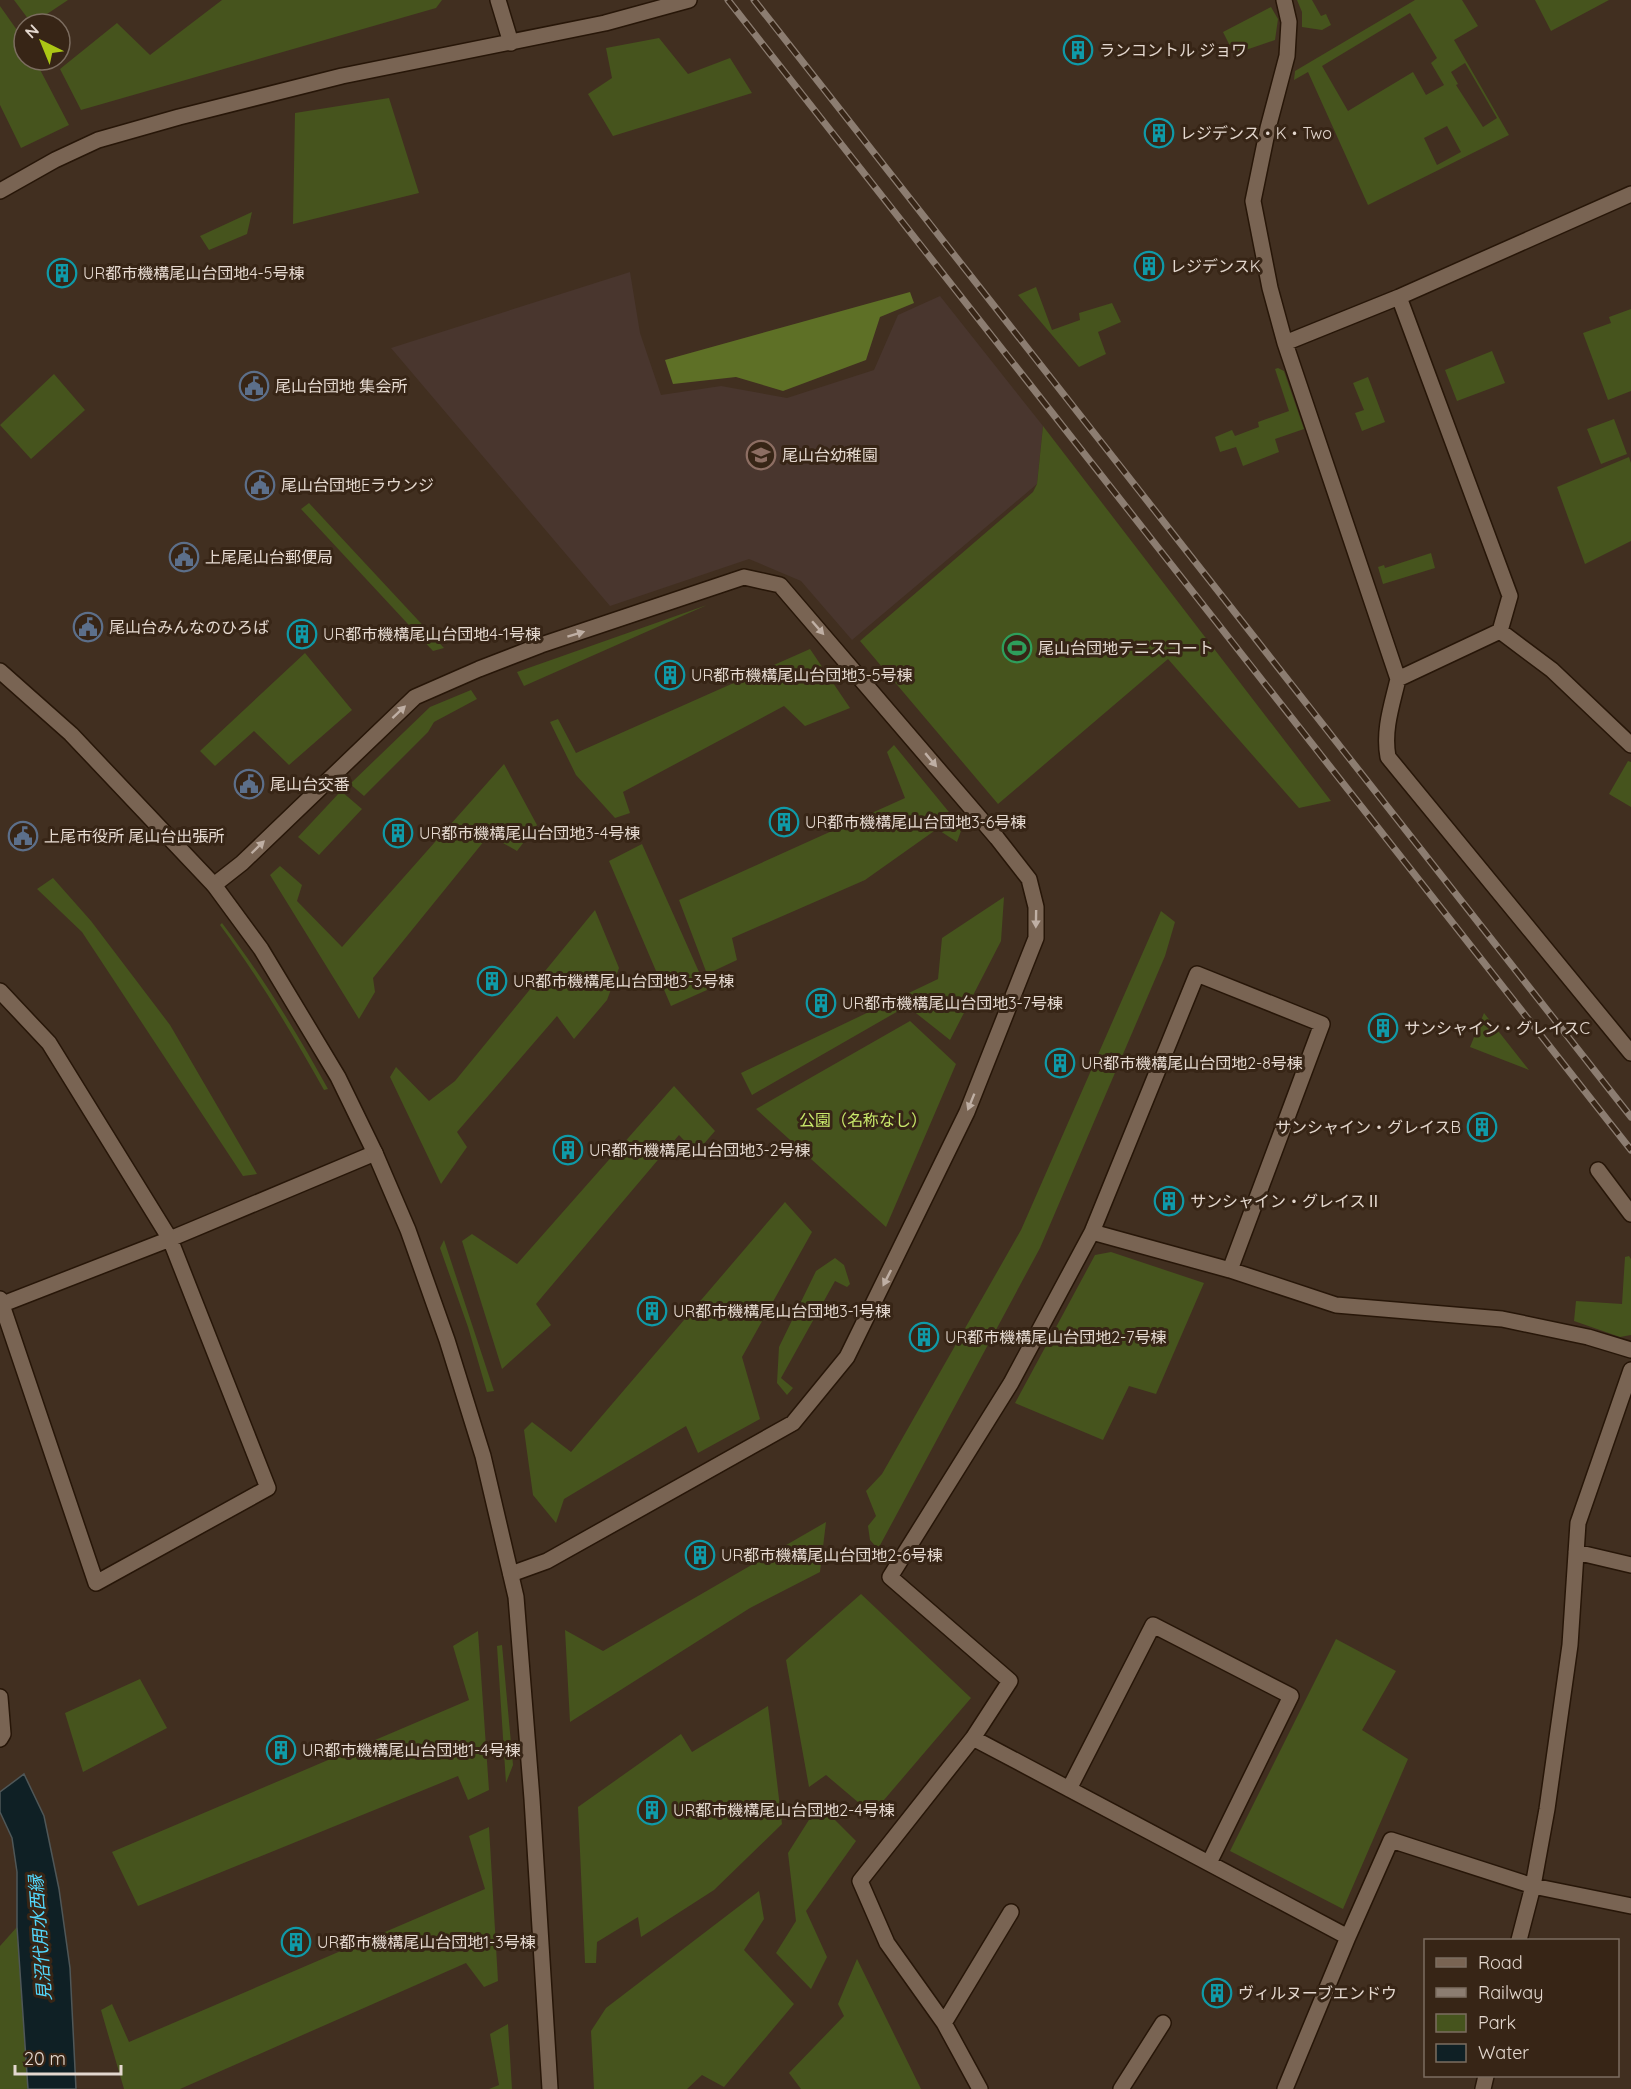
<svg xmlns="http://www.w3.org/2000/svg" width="1631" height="2089" font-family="Quicksand,'Noto Sans JP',sans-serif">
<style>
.education{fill:#49362e}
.green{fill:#46541d;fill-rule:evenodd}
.forest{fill:#5e7026}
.water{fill:#0f2025;stroke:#4f5758;stroke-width:1.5}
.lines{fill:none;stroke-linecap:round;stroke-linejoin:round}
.minor-casing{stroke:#271608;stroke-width:18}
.tertiary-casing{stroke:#271608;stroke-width:18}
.minor{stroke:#796453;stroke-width:15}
.tertiary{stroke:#796453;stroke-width:15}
.rail-casing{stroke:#8c7d71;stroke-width:7}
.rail{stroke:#372516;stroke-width:4.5;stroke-dasharray:14;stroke-linecap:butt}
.oneway{fill:#bfafa4}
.labels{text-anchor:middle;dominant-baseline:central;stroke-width:6;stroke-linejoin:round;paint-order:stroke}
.poi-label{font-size:16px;fill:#e4d8cf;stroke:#372516;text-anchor:start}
.park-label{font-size:16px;fill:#c9e96b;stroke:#372516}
.water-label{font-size:18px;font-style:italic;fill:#53d9fe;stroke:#372516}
</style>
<rect width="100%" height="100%" fill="#412f20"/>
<path class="education" d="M630,272l10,61 21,62 60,-9 66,12 87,-28 24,-55 42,-19 103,130 -6,58 -185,156 -51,-59 -52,-22 -139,47 -219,-258z"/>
<path class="green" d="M14,0h54l-36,24z
M222,0h220l-6,8 -355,102 -21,-41 57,-46 33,32z
M1297,0h15l9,16 5,-2 5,11 -9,5 -20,-3v-15z
M1415,0h47l16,26 -24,14 55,95 -141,70 -60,-133 -14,8 1,-9zM1410,13l27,45 -6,5 13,22 -18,10 -13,-23 -65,39 -26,-45zM1465,63l32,55 -14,9 -27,-42 2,-1 -7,-12zM1447,126l14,26 -24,13 -13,-27z
M1535,0h74l-58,31z
M0,6l24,34v20h11l34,65 -48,23 -21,-43z
M1271,7l7,12 -3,21 -41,14 -11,-22z
M659,38l29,36 42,-16 22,35 -139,43 -25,-42 24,-16 -6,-30z
M389,98l30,95 -126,31 2,-111z
M252,212l-5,22 -38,16 -9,-14z
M1036,287l16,43 28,-10 -1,-7 33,-10 9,19 -23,10 8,22 -27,13 -61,-72z
M1631,309v82l-23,9 -25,-67 28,-10 -2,-6z
M1492,351l13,32 -48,18 -12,-31z
M1278,368l6,3 20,58 -29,10 4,13 -36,14 -7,-19 -16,5 -5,-15 17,-7 3,6 24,-9 -1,-5 31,-11 -14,-42z
M54,374l31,36 -54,49 -31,-34z
M1368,377l17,45 -23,9 -7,-18 9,-3 -11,-27z
M1614,419l13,35 -26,10 -14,-35z
M1043,426l288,375 -32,7 -131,-149 -170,145 -138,-163 173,-149 4,-8z
M1629,457l2,6v78l-46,23 -28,-77z
M309,503l135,145 -11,3 -132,-142z
M1431,553l4,15 -52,16 -5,-17 6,-2 1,3z
M707,605l-183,81 -7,-14z
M810,649l40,59 -45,18 -21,-20 -161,86 7,21 -15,5 -39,-43 -26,-53 8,-3 18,34z
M305,653l47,57 -63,55 -35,-34 -39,35 -15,-15z
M471,690l6,9 -43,23 -6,10 -64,64 -14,-12 80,-77z
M894,745l68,83 -5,14 -20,-13 -72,51 -133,58 5,22 -30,14 -28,-74 226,-102 -18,-46z
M1628,761l3,1v45l-22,-13z
M504,764l33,61 -20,26 -28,-16 -116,143 2,14 -16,27 -89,-144 10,-9 22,19 -5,16 45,46z
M341,791l21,18 -43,46 -21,-18z
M642,844l65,146 -36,16 -62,-145z
M53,878l38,43 79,104 87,149 -14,2 -161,-244 -45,-43z
M1004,897l-3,44 -51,99 -43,-34 -155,89 -11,-22 197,-94 4,-41z
M595,910l24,58 -12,32 -33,39 -17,-23 -100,116 10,15 -26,37 -51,-107 6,-10 33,34 26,-20z
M1161,911l14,11 -10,34 -125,292 -162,301 -8,-9 -2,-14 8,-10 -10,-25 16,-17 139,-244z
M222,923c40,53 74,108 106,166l-4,1c-32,-57 -65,-112 -104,-165z
M1484,1013l45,57 -59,-23z
M910,1021l46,43 -70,163 -130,-118z
M674,1086l41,45 -19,22 -17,-18 -143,169 15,21 -49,44 -40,-128 10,-7 45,30z
M785,1202l27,30 -70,125 18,62 -62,34 -12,-27 -122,73 -8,24 -23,-28 -9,-65 8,-8 39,30z
M444,1240l50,151 -7,1 -19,-65 -28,-79z
M1111,1252l93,31 -48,111 -27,-8 -26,54 -88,-37 80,-148z
M1629,1256l2,3v76l-11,2 -46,-16 2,-20 46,3 3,-47z
M835,1258l9,7 6,19 -3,3 -12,-6 -54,97 12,10 -6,7 -10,-12 2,-36 37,-76z
M826,1522l-6,50 -70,36 -180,114 -5,-92 38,21z
M861,1594l110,104 -99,116 -46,-39 -17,12 -23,-127z
M478,1631l11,159 -21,10 -10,-24 -320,130 -26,-54 357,-152 -16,-54z
M1336,1639l60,32 -34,59 46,29 -65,150 -113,-58z
M502,1645l11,120 -7,18 -9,-137z
M140,1679l27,49 -84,44 -18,-59z
M768,1706l14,118 -68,66 -73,47 -3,-20 -41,25 -1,21h-11l-7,-156 103,-73 11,18z
M819,1804l37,37 -50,70 21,46 -16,32 -35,-36 20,-32 -8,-68z
M489,1827l9,154 -14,6 -18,-24 -286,126h-56l-23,-79 11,-6 17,38 356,-153 -16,-53z
M759,1891l5,28 -20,31 50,54 -70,83 -22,-12 -15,14h-93l-3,-58 15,-23z
M17,1927l11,162h-28v-143z
M857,1959l64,130h-120l-12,-16 55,-57 -6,-12z
M508,2024l4,65h-23l10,-4 -9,-51z"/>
<path class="forest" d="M910,292l4,11 -34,14 -14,43 -83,31 -47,-14 -63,7 -8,-24z"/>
<path class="water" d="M24,1774l20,42 15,73 11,79 6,121h-48l-11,-162v-55l-5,-34 -12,-26v-20z"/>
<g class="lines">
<g class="minor-casing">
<path id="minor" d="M1284,0l5,22 -2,34 -19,72 -15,73 17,87 15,55
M1631,194l-232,103 -114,46 113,336c-6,26 -15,51 -10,78l243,296
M1399,297l111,299 -10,35
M1398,679l102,-48 52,39 79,75
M214,885l28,-22 173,-166 64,-28 62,-24 203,-68 36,8 217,253 32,41 7,28v31l-69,174 -120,245 -54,66 -246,138 -36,13
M0,991l49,52 121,196 98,249 -172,95 -96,-284
M1598,1170l33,44
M1092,1232l138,38 106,35 166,14 86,18 43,13
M3,1304l167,-65 205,-86
M1576,1552l55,13
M0,1697l3,37 -3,5
M973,1738l375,199 43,-97 142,46 98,20
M1069,1789l84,-164 138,71 -82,167
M1519,1940l14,-54 14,-77 23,-164 8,-122 53,-153
M944,2023l67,-111
M980,2089l-36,-66 -57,-80 -27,-62 113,-143 37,-57 -120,-104 121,-194 81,-151 105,-258 125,50 -92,246
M1121,2089l42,-66
M1285,2089l63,-152
M1483,2089l3,-13"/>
</g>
<g class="tertiary-casing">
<path id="tertiary" d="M498,0l13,43
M0,191l55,-31 43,-20 81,-23 163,-41 263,-53 84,-23
M0,671l71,63 143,151 47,64 77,128 37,76 33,77 39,110 36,116 33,141 16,202 18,290"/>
</g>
<use href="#minor" class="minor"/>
<use href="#tertiary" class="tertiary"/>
<g class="rail-casing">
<path id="rail" d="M728,0l903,1150
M754,0l877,1117"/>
</g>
<use href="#rail" class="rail"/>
</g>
<defs><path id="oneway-solid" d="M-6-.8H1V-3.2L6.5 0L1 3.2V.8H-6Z" transform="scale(1.5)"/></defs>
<g class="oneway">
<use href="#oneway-solid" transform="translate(818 628) rotate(49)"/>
<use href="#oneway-solid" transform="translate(576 634) rotate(-17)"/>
<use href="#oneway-solid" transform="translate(399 712) rotate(-43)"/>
<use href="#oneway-solid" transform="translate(931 760) rotate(50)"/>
<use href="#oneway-solid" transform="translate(258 847) rotate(-44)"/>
<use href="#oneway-solid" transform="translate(1036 919) rotate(91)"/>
<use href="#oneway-solid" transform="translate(971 1102) rotate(112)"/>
<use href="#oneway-solid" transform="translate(887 1278) rotate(117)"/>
</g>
<defs>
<g id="building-ring" transform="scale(1.5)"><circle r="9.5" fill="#372516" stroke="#0f9aa8" stroke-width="1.5"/><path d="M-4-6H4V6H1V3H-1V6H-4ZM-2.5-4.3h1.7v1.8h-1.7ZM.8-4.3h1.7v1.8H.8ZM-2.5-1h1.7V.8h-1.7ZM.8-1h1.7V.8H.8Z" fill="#0f9aa8"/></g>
<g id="civic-ring" transform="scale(1.5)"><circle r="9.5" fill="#372516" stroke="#5c6f8a" stroke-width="1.5"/><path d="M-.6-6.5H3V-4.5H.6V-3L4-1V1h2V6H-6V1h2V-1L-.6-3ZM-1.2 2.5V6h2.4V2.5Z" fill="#5c6f8a"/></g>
<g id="school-ring" transform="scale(1.5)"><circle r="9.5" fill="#372516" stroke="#8d6e63" stroke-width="1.5"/><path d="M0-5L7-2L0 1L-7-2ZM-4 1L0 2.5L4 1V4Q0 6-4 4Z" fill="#8d6e63"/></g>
<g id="stadium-ring" transform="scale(1.5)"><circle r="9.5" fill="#372516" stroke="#2e9e5b" stroke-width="1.5"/><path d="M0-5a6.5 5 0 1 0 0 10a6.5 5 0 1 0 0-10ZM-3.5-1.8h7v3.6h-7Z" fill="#2e9e5b"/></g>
</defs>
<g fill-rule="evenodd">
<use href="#building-ring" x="1078" y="50"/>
<use href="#building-ring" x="1159" y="133"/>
<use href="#building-ring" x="1149" y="266"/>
<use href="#building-ring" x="62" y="273"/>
<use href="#civic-ring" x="254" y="386"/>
<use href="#school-ring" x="761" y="455"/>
<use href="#civic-ring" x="260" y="485"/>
<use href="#civic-ring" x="184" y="557"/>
<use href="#civic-ring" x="88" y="627"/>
<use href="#building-ring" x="302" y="634"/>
<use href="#stadium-ring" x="1017" y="648"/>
<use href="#building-ring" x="670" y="675"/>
<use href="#civic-ring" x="249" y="784"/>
<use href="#building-ring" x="784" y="822"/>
<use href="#building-ring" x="398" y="833"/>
<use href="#civic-ring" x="23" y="836"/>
<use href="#building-ring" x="492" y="981"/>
<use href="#building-ring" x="821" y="1003"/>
<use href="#building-ring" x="1383" y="1028"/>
<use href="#building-ring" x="1060" y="1063"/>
<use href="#building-ring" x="1482" y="1127"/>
<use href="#building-ring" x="568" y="1150"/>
<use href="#building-ring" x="1169" y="1201"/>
<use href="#building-ring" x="652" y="1311"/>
<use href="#building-ring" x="924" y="1337"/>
<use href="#building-ring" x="700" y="1555"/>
<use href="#building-ring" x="281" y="1750"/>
<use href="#building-ring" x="652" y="1810"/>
<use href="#building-ring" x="296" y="1942"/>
<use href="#building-ring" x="1217" y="1993"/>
</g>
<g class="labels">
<g class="poi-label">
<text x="1099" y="50">ランコントル ジョワ</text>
<text x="1180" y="133">レジデンス・K・Two</text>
<text x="1170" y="266">レジデンスK</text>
<text x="83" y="273">UR都市機構尾山台団地4-5号棟</text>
<text x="275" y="386">尾山台団地 集会所</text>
<text x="782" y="455">尾山台幼稚園</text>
<text x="281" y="485">尾山台団地Eラウンジ</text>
<text x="205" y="557">上尾尾山台郵便局</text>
<text x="109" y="627">尾山台みんなのひろば</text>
<text x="323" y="634">UR都市機構尾山台団地4-1号棟</text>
<text x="1038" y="648">尾山台団地テニスコート</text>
<text x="691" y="675">UR都市機構尾山台団地3-5号棟</text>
<text x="270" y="784">尾山台交番</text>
<text x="805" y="822">UR都市機構尾山台団地3-6号棟</text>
<text x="419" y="833">UR都市機構尾山台団地3-4号棟</text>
<text x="44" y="836">上尾市役所 尾山台出張所</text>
<text x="513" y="981">UR都市機構尾山台団地3-3号棟</text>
<text x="842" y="1003">UR都市機構尾山台団地3-7号棟</text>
<text x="1404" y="1028">サンシャイン・グレイスC</text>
<text x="1081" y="1063">UR都市機構尾山台団地2-8号棟</text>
<text x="1461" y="1127" text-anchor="end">サンシャイン・グレイスB</text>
<text x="589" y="1150">UR都市機構尾山台団地3-2号棟</text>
<text x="1190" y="1201">サンシャイン・グレイスⅡ</text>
<text x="673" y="1311">UR都市機構尾山台団地3-1号棟</text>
<text x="945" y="1337">UR都市機構尾山台団地2-7号棟</text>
<text x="721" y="1555">UR都市機構尾山台団地2-6号棟</text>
<text x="302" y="1750">UR都市機構尾山台団地1-4号棟</text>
<text x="673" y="1810">UR都市機構尾山台団地2-4号棟</text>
<text x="317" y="1942">UR都市機構尾山台団地1-3号棟</text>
<text x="1238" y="1993">ヴィルヌーブエンドウ</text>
</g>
<g class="park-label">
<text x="863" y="1120">公園（名称なし）</text>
</g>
<g class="water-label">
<text transform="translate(40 1938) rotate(-94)">見沼代用水西縁</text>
</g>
</g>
<rect x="1424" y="1939" width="195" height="138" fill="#372516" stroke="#7c6d60" stroke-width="1.5"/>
<rect x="1436" y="1958" width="30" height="9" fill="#796453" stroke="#7c6d60" stroke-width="1.5"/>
<text x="1478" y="1969" font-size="18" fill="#e4d8cf">Road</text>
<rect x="1436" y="1988" width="30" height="9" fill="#8c7d71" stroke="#7c6d60" stroke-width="1.5"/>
<text x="1478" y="1999" font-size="18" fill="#e4d8cf">Railway</text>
<rect x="1436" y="2014" width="30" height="18" fill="#46541d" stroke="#7c6d60" stroke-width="1.5"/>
<text x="1478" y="2029" font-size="18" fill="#e4d8cf">Park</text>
<rect x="1436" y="2044" width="30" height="18" fill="#0f2025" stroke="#7c6d60" stroke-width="1.5"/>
<text x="1478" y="2059" font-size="18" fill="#e4d8cf">Water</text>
<g transform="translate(42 42) rotate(317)"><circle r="28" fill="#372516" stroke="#7c6d60" stroke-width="1.5"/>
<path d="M0-4.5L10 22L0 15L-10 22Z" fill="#abc615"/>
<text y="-9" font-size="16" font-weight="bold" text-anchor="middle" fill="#e4d8cf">N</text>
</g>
<path d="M15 2065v9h106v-9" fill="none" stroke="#e4d8cf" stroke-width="3"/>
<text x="24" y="2065" font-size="18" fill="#e4d8cf" stroke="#372516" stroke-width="4.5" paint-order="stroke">20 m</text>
</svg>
